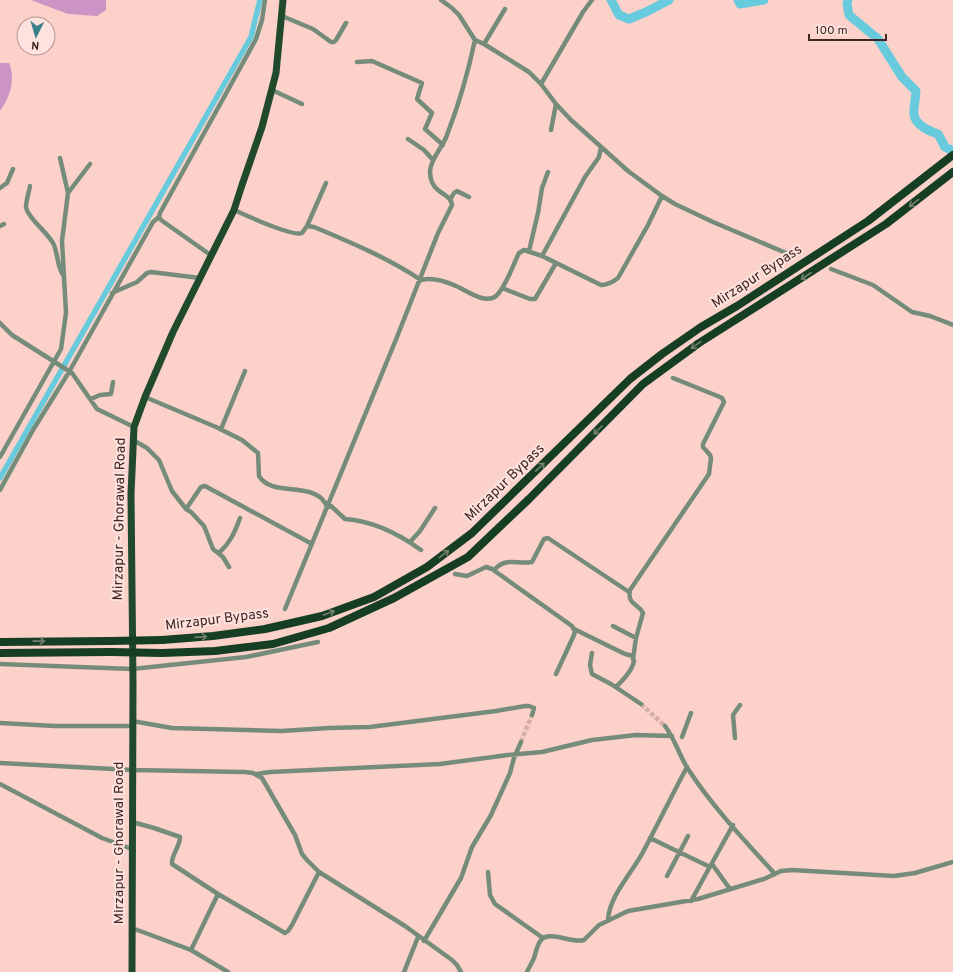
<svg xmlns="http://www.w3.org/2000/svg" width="953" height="972" font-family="Overpass,sans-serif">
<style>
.forest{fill:#cc93c5}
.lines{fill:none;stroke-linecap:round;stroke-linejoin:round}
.canal{stroke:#68cbdd;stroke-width:5.5}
.river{stroke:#68cbdd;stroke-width:9}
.minor-tunnel{stroke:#d5afa7;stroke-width:4.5;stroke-dasharray:4.5 2;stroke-linecap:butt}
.minor{stroke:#768c7a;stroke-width:4.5}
.primary{stroke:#214a2d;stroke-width:7}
.trunk{stroke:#163e22;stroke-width:8}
.trunk-bridge{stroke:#163e22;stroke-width:8}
.oneway{stroke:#73806d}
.labels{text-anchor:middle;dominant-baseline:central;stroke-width:4;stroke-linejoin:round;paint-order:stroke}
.street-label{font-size:14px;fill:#3f2621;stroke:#fee2dd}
</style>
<rect width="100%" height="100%" fill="#fbd1c9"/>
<path class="forest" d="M31,0h75v10l-9,6 -29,-2z
M0,63h9c7,16 1,35 -9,48z"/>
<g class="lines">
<path class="canal" d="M0,478l251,-441 9,-37"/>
<path class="river" d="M611,0l8,15 10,4 17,-7 23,-12
M738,0l2,4 24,-4
M848,0l-1,4 2,11 29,24 24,38 14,14c0,5 -3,20 -2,23 1,11 15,17 24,20l7,13 8,4"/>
<path class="minor-tunnel" d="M641,704l24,22
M521,742l11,-27"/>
<path class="minor" d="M441,0l11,8 7,7 16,25 9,4 45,28 12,12 15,20 15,16 57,51 34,25 13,8 38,18 73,31
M282,16l31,13 18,13h3l2,-2 10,-17
M484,44l21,-35
M357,62l15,-1 50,22 -5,16 15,14 -7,16 18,16
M541,84l42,-72 9,-12
M272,90l30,14
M551,130l5,-26
M408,139l16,11 9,10
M30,186c-1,6 -4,15 -4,21 2,12 23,26 28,38 4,10 3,21 9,30
M0,188l7,-5 6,-14
M68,193l22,-29
M450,200l4,-7 3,-2 12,6
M234,210c11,5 59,27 68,23l5,-7 7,1c36,15 74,31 107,53 11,-3 24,1 35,6 10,4 29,19 40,10 10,-9 17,-31 23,-43l5,-3 18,6 59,29c7,0 12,-3 17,-7l30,-53 14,-29
M0,226l4,-2
M307,226l19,-43
M529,251l9,-38 4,-25 6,-16
M212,256l-51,-36 -2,-3 1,-4 96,-174 6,-19 3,-20
M542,256l43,-79 14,-20 2,-10
M831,269l42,16 39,27 18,4 23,9
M502,288l28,11h5l21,-36
M112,293l25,-11 10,-9 4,-1 49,6
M0,323l12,12 60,38 25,36 37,18
M145,397l71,30 26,13 16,13 1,23c12,20 47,7 63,23 2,2 4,5 5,8l4,-1 14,13c28,2 54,15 76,31
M91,399l9,-4 11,-1 2,-12
M221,429l24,-58
M133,440l14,8 12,12 13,31 14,18 5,3 13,14 9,23 10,8 6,10
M0,457l61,-108 5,-36 -4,-72 6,-48 -8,-35
M0,490l33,-60 36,-58 84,-150 6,-5
M186,509l15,-22 4,-1 107,58
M410,542l10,-11 15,-23
M219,553c11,-10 16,-21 21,-35
M494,570c13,-14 22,-5 38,-8l12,-23 4,-1 81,54
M455,574l12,2 19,-9 6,2 80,57 3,5 -1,4 -18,39
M285,609l112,-272 41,-104 14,-28c-1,-13 -22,-10 -22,-34 1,-13 13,-24 17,-36 12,-31 21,-62 28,-95
M613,626l23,12
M574,629l51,25 8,2
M592,653l-2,12 2,9 19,10 30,20
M0,664l132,5 114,-12 72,-15
M616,687c7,-7 16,-16 18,-26l-1,-2 3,-21 7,-25c-5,-10 -16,-8 -13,-23l79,-116 2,-16 -1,-3 -7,-8v-3l21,-42 -2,-4 -2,-1 -47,-19
M132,721l40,7 109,3 48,-3 41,-1 126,-16 29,-5h4l5,2 -2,7
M0,723l55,3h78
M665,726c10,13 14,29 23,43 24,37 57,72 87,105
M682,737l9,-24
M735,738l-2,-23 7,-10
M0,763l132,7 113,2 8,1 9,5 33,57 7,19 5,6 12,12 86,54 47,34 5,5 4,7
M257,774l13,-2 170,-8 68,-9 34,-3 50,-12 44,-5 36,1
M0,784l102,54 30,11
M132,822l22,6 26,9c0,10 -9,18 -8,27l46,30 -27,56
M650,838l60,29
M712,864l18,25
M488,872l2,23 5,9 48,34
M667,876l21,-40
M218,894l67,39 3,-2 4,-6 27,-53
M691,901l42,-76
M608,920c1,-24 24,-47 35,-68 15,-28 29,-57 44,-85
M132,928l59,22 37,22
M424,941l37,-63 11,-31 19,-32 19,-42 4,-15 7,-16
M404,972l14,-35
M527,972c2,-5 5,-9 7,-14 2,-6 3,-13 7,-18 9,-10 31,4 43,0l15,-15 29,-14 70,-12 66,-20 17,-8 11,-1 102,6 21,-3 38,-11"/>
<path class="primary" d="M132,972l1,-290 -2,-188 3,-67 11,-30 28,-65 61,-122 8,-25 20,-58 14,-54 7,-73"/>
<path class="trunk" d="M162,640l51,-4 52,-7 57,-13 52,-19 53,-30 45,-34 158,-154 32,-25 39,-27 36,-21 131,-85 85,-66
M0,642l111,-1
M0,653l111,-1
M162,653l53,-2 58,-7 56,-16 65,-30 74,-41 61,-58 114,-115 56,-41 187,-119 67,-52"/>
<path class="trunk-bridge" d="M111,641l51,-1
M111,652l51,1"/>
</g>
<defs><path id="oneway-shaft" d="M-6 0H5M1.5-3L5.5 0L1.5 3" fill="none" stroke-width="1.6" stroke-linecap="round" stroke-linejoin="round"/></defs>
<g class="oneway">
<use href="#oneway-shaft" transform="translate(914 203) rotate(142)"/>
<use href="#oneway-shaft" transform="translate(806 276) rotate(147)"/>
<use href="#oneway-shaft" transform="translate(696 345) rotate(145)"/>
<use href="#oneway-shaft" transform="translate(598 430) rotate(135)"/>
<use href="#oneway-shaft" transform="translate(540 467) rotate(-44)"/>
<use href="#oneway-shaft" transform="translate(444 554) rotate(-37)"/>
<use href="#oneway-shaft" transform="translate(329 613) rotate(-20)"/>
<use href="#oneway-shaft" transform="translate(201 637) rotate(-4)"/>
<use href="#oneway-shaft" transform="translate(39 641) rotate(-1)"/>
</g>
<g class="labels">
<g class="street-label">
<text transform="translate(757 277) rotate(-33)">Mirzapur Bypass</text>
<text transform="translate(505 483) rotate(-44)">Mirzapur Bypass</text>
<text transform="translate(120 519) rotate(-89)">Mirzapur - Ghorawal Road</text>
<text transform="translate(217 620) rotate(-7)">Mirzapur Bypass</text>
<text transform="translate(119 843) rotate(-90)">Mirzapur - Ghorawal Road</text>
</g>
</g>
<g transform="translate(36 36) rotate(185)"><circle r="19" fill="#fee2dd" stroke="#b29792"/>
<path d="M0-3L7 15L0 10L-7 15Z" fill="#3a808c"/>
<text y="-6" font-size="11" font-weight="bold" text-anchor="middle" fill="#3f2621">N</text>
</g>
<path d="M809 34v6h77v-6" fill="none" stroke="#3f2621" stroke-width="2"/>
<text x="815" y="34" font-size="12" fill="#3f2621" stroke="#fee2dd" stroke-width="3" paint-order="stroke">100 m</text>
</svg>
